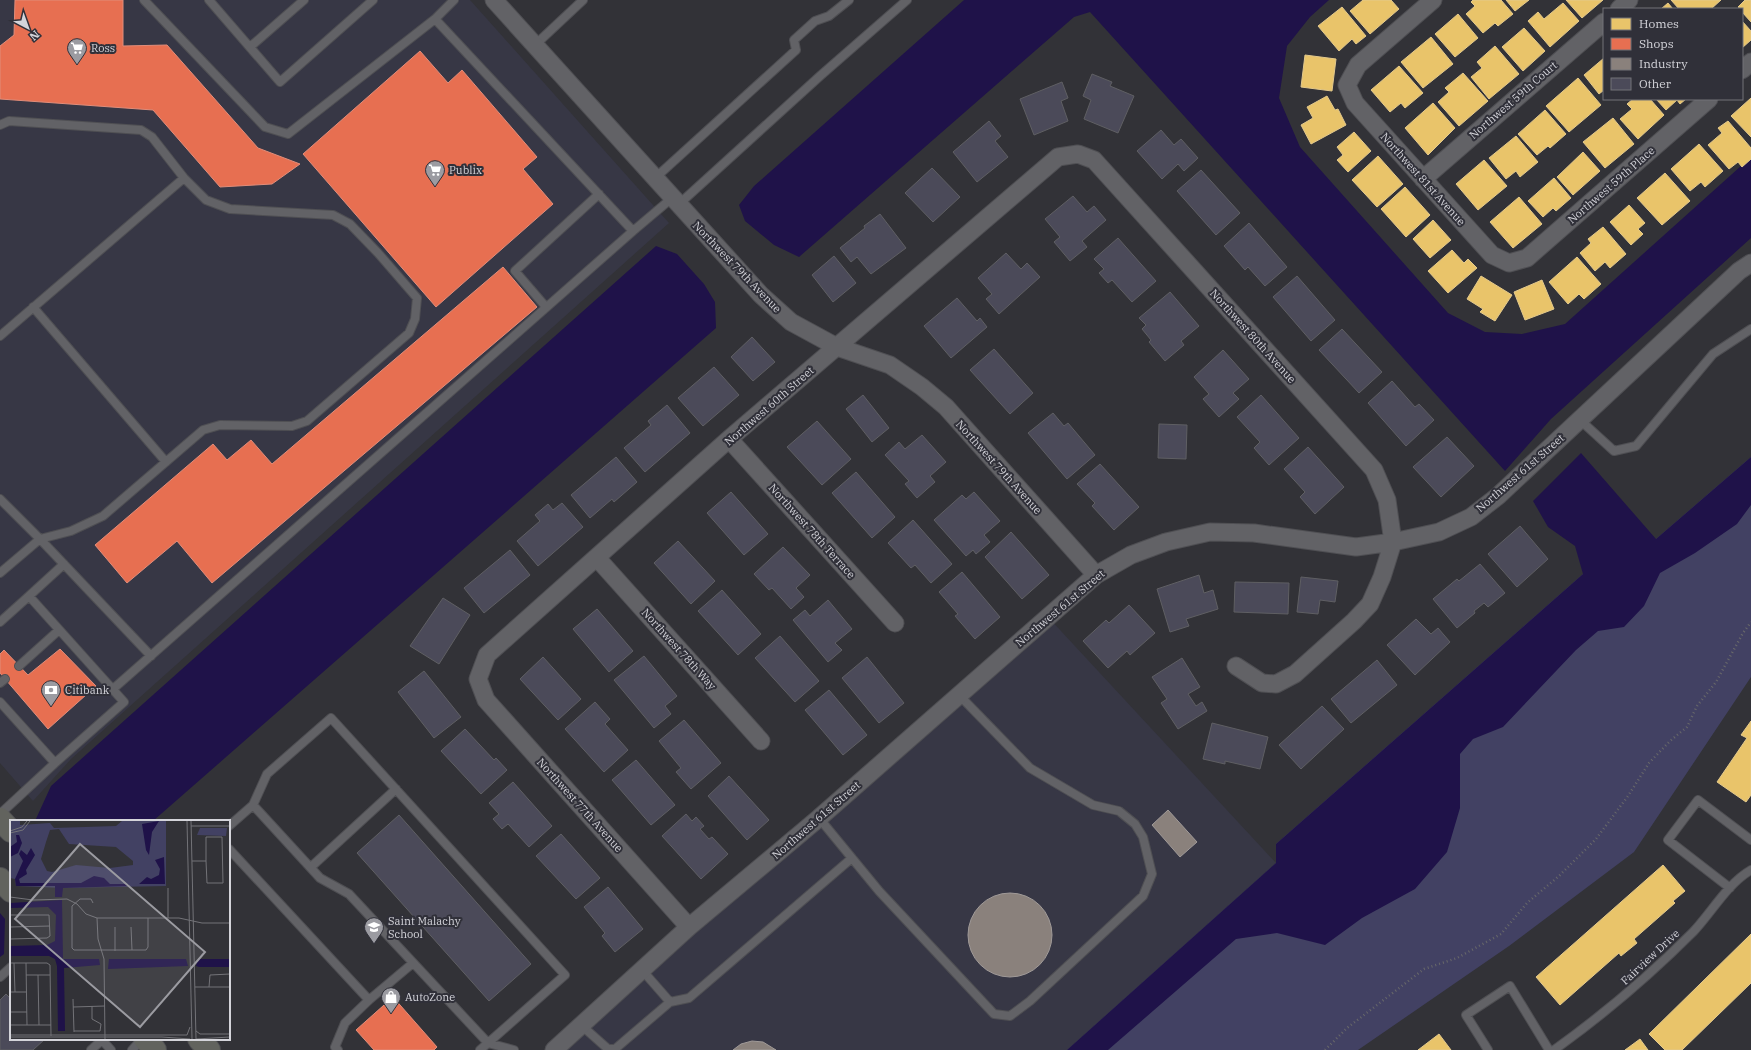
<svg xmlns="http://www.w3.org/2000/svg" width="1751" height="1050" font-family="'IBM Plex Serif',serif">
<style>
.built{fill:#373745}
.green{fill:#424163}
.water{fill:#1f1249}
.homes{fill:#e9c46a;stroke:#e3c98c}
.shops{fill:#e76f51;stroke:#e18d7a}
.industry{fill:#8a817c;stroke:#a09a98}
.building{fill:#4b4a59;stroke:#5f5f63}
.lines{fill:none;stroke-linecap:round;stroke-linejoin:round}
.service-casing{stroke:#4f4f53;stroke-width:10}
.minor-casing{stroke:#4f4f53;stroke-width:19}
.primary-casing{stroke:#4f4f53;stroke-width:24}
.path{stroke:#68686a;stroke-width:2.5;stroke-dasharray:1 3;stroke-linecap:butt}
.service{stroke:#626266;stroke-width:8}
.minor{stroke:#626266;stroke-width:17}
.primary{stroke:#62635e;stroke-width:22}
.labels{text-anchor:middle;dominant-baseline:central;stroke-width:4;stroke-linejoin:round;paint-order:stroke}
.poi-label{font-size:11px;fill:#d4d4da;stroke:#303039;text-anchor:start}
.street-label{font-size:11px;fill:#d4d4da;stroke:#303039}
.inset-road{fill:none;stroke:#737378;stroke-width:1}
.view{fill:#9b9ba1;fill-opacity:0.15;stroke:#9b9ba1;stroke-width:2}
.inset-edge{fill:none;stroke:#d4d4da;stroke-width:2}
</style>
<rect width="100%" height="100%" fill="#323237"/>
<path class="built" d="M0,0h470l199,223 -598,536 -38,42 -33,-38z
M1048,617l228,246 -209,187h-512z"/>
<path class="green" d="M1751,457v220l-117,175 -125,94 -151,104h-291l209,-187v-19l307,-270 73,-35z"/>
<path class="water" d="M964,0h365l-19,17 -23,29 -8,52 21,49 148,166 37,19 37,2 43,-10 186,-167v81l-200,181 -46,52 -415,-459 -16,5 -275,240 -25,-12 -29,-24 -6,-16 15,-19z
M656,246l21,8 27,30 11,18 1,26 -563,493h-118l16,-35z
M1581,453l75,86 95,-82v48l-14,19 -42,29 -35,20 -16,33 -20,21 -26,4 -22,19 -73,77 -30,12 -13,15v54l-13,44 -32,37 -53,29 -37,27 -48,-12 -41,6 -128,111h-41l209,-187v-19l307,-270 -8,-28 -27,-19 -15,-26z
M0,913l5,6 -1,35 -4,3z"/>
<path class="homes" d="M1363,0h28l8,9 -29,25 -20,-23z
M1473,0h28l12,14 -15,12 -3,-3 -12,10 -17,-19 9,-8 -4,-4z
M1506,0h23l-14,11z
M1566,0h37l-21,18z
M1671,0h50l-10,9h-32z
M1745,0h6v22l-9,-10v-3l-4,-2z
M1563,3l16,18 -29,26 -22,-26 10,-9 6,7z
M1668,3l5,6h-12z
M1342,7l24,29 -10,8 -4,-5 -13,12 -21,-25z
M1458,14l20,24 -23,19 -20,-23z
M1742,21l9,10v9l-9,8z
M1524,28l21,23 -22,20 -21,-24z
M1431,37l22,27 -30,24 -22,-26z
M1495,46l24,28 -30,25 -18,-22 11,-9 -5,-6z
M1305,55l31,4 -4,32 -31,-4z
M1604,58v32l-5,4 -15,-19z
M1399,66l24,27 -18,15 -4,-5 -11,9 -19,-22z
M1463,73l25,28 -29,25 -21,-24 11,-10 -4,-4z
M1578,78l23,27 -32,27 -23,-26z
M1327,96l8,14 3,-1 8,16 -35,19 -10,-19 12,-7 -6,-11z
M1751,98v39l-20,-21z
M1633,99h17l14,16 -26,24 -18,-20 12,-10 -5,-5z
M1656,99h30l-6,5 -3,-4 -11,10z
M1433,103l22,25 -27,27 -23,-27z
M1545,110l21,24 -16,14 -2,-2 -11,9 -19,-21z
M1613,118l21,26 -29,24 -22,-26z
M1728,121l23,27v11l-9,8 -4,-5 -9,7 -21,-24 14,-12 -4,-5z
M1354,132l17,19 -23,21 -11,-12 6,-5 -6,-8z
M1516,136l22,26 -18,15 -4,-6 -10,8 -17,-21z
M1699,144l24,27 -18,16 -4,-5 -11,9 -19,-22z
M1583,152l17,19 -27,24 -16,-18z
M1378,156l25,28 -26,23 -25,-27z
M1484,160l23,26 -29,24 -22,-26z
M1665,173l25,28 -28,24 -25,-27z
M1554,178l17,20 -15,13 -3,-3 -10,9 -15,-16z
M1405,187l25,28 -24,22 -25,-28z
M1519,197l23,27 -29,24 -23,-26z
M1629,205l16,18 -7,6 5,5 -12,11 -21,-23z
M1433,220l18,20 -21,18 -17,-19z
M1603,227l23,27 -16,14 -5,-6 -10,9 -15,-18 11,-10 -3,-4z
M1452,250l12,13 4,-4 9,9 -29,25 -20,-22z
M1577,257l24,27 -17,15 -5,-5 -11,10 -19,-22z
M1481,276l31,19 -17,26 -15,-9 3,-3 -16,-10z
M1542,280l12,29 -29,11 -11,-28z
M1751,721v74l-5,7 -29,-20 30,-44 -6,-3z
M1663,865l22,26 -12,10 2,2 -41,36 3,4 -16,13 -2,-3 -59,52 -24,-28z
M1751,934v49l-69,67h-17l-16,-16z
M1439,1034l12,16h-33z
M1640,1039l8,11h-23z"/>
<path class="shops" d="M15,0h108v46l44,-1 91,103 42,16 -28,20 -52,3 -67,-77 -153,-11v-53l14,-11z
M420,51l28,32 14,-13 75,87 -14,12 30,35 -117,103 -133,-153z
M503,267l34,40 -325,276 -35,-42 -50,42 -32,-38 118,-101 14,16 24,-20 21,24z
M60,649l36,37 -48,43 -48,-56v-19l4,-4 24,25z
M393,997l44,50 -3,3h-60l-18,-20z"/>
<path class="industry" d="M1168,810l29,32 -17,15 -28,-32z
M968 935a42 42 0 1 1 84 0a42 42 0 1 1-84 0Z
M752,1041l11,1 13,8h-43l8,-6z"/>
<path class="building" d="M1092,74l20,8 -2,4 24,10 -16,37 -34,-14 7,-19 -8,-4z
M1062,82l6,16 -7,3 7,20 -34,14 -14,-36z
M989,121l12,15 -6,5 13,16 -31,25 -24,-30z
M1161,130l13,15 7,-6 17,19 -14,13 -6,-7 -16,15 -25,-28z
M932,168l28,29 -27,25 -28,-29z
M1201,170l39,43 -24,22 -39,-44z
M1073,196l14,16 7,-6 12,14 -24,21 5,6 -17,14 -16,-19 6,-5 -15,-18z
M880,214l26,34 -35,26 -14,-17 -6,5 -11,-14 25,-20 -1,-2z
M1249,223l38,44 -22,19 -17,-19 -3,3 -21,-24z
M1118,238l38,43 -24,21 -20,-22 -4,3 -9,-10 5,-4 -10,-10z
M1006,253l15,16 6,-6 13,14 -41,37 -13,-15 6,-5 -14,-16z
M834,256l22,27 -23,19 -21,-27z
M1297,276l38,44 -24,21 -38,-44z
M1170,292l29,34 -18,15 3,4 -19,16 -16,-19 2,-2 -9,-11 4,-4 -7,-7z
M957,298l20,23 3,-3 7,9 -36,31 -27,-32z
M1342,329l40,43 -23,21 -40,-43z
M752,337l23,25 -22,19 -22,-24z
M994,349l39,44 -23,21 -40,-44z
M1223,350l26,29 -16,14 6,6 -20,18 -16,-18 6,-5 -15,-17z
M714,367l25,28 -36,31 -25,-28z
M1392,381l23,26 4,-3 15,16 -28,26 -38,-43z
M863,395l26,33 -17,14 -26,-33z
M1261,395l38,43 -30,27 -15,-17 6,-6 -23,-25z
M667,405l23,28 -45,39 -21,-24 27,-23 -3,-4z
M1053,413l11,13 4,-3 27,32 -28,24 -39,-46z
M817,421l34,38 -29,26 -35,-38z
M1159,424l28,1 -1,34 -28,-1z
M922,435l24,27 -16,14 5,6 -18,16 -12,-14 4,-3 -24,-26 14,-13 6,7z
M1447,437l27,29 -33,31 -28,-30z
M1308,447l36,40 -29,27 -15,-17 5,-5 -21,-23z
M616,457l21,25 -23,20 -2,-3 -22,19 -19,-23z
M1100,464l39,43 -25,23 -22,-24 3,-3 -18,-19z
M856,472l39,45 -23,21 -40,-45z
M731,492l37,42 -24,21 -37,-42z
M974,492l26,29 -16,14 6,7 -14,12 -3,-4 -7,6 -32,-36 28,-25 4,4z
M562,503l21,24 -45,39 -21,-25 23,-20 -5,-6 13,-11 5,6z
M913,520l39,44 -21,19 -16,-18 -4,3 -23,-25z
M1520,526l28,33 -31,28 -29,-33z
M1011,532l38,43 -27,24 -37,-42z
M678,541l37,40 -24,23 -37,-41z
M783,547l27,28 -14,13 8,9 -13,12 -19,-21 -3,2 -15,-16z
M510,550l20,25 -46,38 -20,-25z
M1480,564l25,29 -17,14 -4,-4 -10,8 1,2 -18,15 -24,-29 24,-20 2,2z
M962,572l38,45 -25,22 -20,-23 3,-2 -19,-22z
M1199,575l5,18 9,-3 5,19 -32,10 3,7 -19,6 -13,-43z
M1301,577l37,4 -3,21 -15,-2 -2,14 -21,-2z
M1235,582l54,1 -1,31 -54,-2z
M722,590l39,44 -23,21 -40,-44z
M443,598l27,17 -31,49 -29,-18z
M828,600l24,29 -17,14 7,7 -14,12 -35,-42 12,-10 5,6z
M1129,605l26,28 -25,22 -3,-4 -19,17 -25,-27 23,-21 3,3z
M597,609l36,42 -24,21 -36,-43z
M1416,619l15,15 7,-6 12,14 -35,33 -28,-30z
M780,636l39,45 -24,21 -40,-44z
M644,656l33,40 -12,10 6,8 -17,14 -40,-48z
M543,657l38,42 -23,21 -38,-41z
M867,657l37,46 -25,20 -37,-45z
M1182,658l18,29 -12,7 8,12 6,-4 5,9 -29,18 -17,-26 6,-4 -15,-22z
M1377,660l20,25 -46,38 -20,-24z
M424,671l37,46 -27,21 -36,-46z
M829,690l38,45 -24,20 -38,-45z
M595,702l15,17 -5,5 23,26 -24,22 -39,-43z
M1322,706l22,23 -43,40 -22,-24z
M684,720l37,43 -30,26 -15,-17 5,-4 -22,-27z
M1212,723l56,14 -8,32 -35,-8v3l-22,-5z
M465,729l29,31 2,-2 11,12 -26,24 -40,-43z
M636,760l39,45 -24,20 -39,-45z
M729,776l40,44 -22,20 -39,-44z
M513,782l39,44 -23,21 -21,-23 -6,5 -9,-10 6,-5 -10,-11z
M686,814l6,7 4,-4 8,9 -4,3 9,10 3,-2 16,17 -27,25 -39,-43z
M399,815l132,149 -42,37 -132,-148z
M561,834l39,44 -24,21 -40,-43z
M608,887l35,42 -28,23 -13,-16 3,-3 -21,-26z
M6,994l5,5v40h34l-12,11h-33v-50z"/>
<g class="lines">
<g class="service-casing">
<path id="service" d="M144,0l121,127 23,7 147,-115
M209,0l71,82 93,-82
M454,0l-19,19 198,212 39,-33
M535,45l48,-45
M250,47l54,-47
M0,125l9,-4 132,9 11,7 32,41 22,22 24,9 103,6 17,9 28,29 39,45 -2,21 -6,14 -102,88 -15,5 -72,-1 -17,5 -100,86 -32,15 -31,8 -40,-40
M654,179l142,-129 -2,-10 21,-19 14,-5 20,-16
M678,205l142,-129 87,-76
M33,307l133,155
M546,307l-31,-36 84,-77
M0,336l184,-158
M1580,420l34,31 22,-5 77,-92 38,-25
M0,573l40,-34 111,117
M29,596l35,-32
M0,622l29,-26 95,106 -69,61
M19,666l40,-36
M0,683l5,-4
M113,689l520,-458
M0,702l55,61 -55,51
M819,818l60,73 115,123 16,2 20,-15 113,-105 9,-22 -9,-37 -8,-13 -16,-13 -26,-6 -63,-37 -71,-73
M229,826l24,-21 14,-31 64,-56 234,257 -77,68 -139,-149 -29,-16 -67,-73
M229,849l140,151 44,-37
M311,867l85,-78
M1730,888l-62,-48 30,-40 53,40
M642,970l28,32
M0,977l11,-10
M581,1025l27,24h7l55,-47 19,-4 163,-140
M91,1050l11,-10 9,10
M132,1050l10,-11
M338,1050l-3,-3 10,-24 24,-23
M480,1050l8,-7 26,7
M1488,1050l-22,-35 44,-29 39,64
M1554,1050c49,-35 96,-75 139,-118 19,-20 34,-48 58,-62"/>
</g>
<g class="minor-casing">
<path id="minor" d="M494,0l267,295 30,27 46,25 53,18 32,22 24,20 150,168
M1433,0l-75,65 -11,20 8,18 137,152 17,8 18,-5 182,-159
M1619,9l10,-9
M1742,70l9,-8
M1423,179l181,-157
M729,439l166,184
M597,558l164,183
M689,927l-203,-227 -8,-21 9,-24 242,-216 329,-282 20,-3 16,6 280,310 13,30 6,42 -11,35 -12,27 -16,17 -59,53 -19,10 -14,-1 -26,-17
M554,1050l135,-123 130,-109 277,-243 35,-20 35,-13 44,-10 44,1 102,14 37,-5 46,-10 32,-15 27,-21 241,-225 12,-8"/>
</g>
<g class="primary-casing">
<path id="primary" d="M0,819l11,12
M0,879l11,12
M145,1039l10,11
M199,1039l10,11"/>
</g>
<path class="path" d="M1325,1050l22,-22 77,-59 33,-11 44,-24 26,-31 32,-27 37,-37 32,-43 21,-33 21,-22 17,-14 10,-21 19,-24 27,-49 8,-11"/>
<use href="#service" class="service"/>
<use href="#minor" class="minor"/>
<use href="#primary" class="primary"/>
</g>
<defs>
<g id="supermarket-pin" transform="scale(1)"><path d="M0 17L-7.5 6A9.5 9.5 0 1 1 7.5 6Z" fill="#9b9ba1" stroke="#303039"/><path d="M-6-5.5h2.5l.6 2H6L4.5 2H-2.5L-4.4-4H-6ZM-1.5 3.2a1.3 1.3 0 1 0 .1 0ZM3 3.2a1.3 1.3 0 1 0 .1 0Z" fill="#fff"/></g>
<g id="bank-pin" transform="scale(1)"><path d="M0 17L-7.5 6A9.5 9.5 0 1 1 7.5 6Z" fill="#9b9ba1" stroke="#303039"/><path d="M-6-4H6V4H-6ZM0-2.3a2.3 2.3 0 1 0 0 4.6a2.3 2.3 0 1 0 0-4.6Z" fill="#fff"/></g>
<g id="school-pin" transform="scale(1)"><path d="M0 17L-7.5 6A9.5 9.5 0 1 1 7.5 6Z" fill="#9b9ba1" stroke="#303039"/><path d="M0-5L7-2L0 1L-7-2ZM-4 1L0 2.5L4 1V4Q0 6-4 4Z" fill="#fff"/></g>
<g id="shop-pin" transform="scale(1)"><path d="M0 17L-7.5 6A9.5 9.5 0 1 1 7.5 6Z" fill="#9b9ba1" stroke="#303039"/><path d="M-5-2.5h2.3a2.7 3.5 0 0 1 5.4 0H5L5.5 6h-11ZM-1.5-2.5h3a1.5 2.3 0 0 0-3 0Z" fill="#fff"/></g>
</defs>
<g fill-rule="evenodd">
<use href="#supermarket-pin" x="77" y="48"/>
<use href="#supermarket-pin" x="435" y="170"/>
<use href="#bank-pin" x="51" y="690"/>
<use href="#school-pin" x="374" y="927"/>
<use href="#shop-pin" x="391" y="997"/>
</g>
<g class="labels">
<g class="poi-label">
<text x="91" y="48">Ross</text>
<text x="449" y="170">Publix</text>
<text x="65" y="690">Citibank</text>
<text x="388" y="921">Saint Malachy<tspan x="388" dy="13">School</tspan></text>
<text x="405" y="997">AutoZone</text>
</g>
<g class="street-label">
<text transform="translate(1513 100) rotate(-41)">Northwest 59th Court</text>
<text transform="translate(1423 179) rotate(48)">Northwest 81st Avenue</text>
<text transform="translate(1611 185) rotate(-41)">Northwest 59th Place</text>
<text transform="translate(737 267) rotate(46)">Northwest 79th Avenue</text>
<text transform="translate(1253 336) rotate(48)">Northwest 80th Avenue</text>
<text transform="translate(769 406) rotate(-41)">Northwest 60th Street</text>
<text transform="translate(999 467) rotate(48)">Northwest 79th Avenue</text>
<text transform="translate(1520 473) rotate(-41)">Northwest 61st Street</text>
<text transform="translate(812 531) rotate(48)">Northwest 78th Terrace</text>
<text transform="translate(1060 608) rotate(-40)">Northwest 61st Street</text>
<text transform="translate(679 649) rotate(48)">Northwest 78th Way</text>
<text transform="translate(580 805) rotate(48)">Northwest 77th Avenue</text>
<text transform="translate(816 820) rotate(-41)">Northwest 61st Street</text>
<text transform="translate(1650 957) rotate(-43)">Fairview Drive</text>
</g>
</g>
<g transform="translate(10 820)">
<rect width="220" height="220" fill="#323237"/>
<path d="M0,1h10v4l30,-2 4,5 62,-2 6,-5h44v65l-103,2 -47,-2 -1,-7 -5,-1zM49,9l10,15 47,3 17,14v4l-23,3 -34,-3 -24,7 -5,-1 -6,-12 5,-17 4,-12zM190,8h27l-1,8 -29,-1z" fill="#424163" fill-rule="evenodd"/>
<path d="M149,1l-7,11 -3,23 -3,-5 -4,-26zM6,15h3l3,8 -4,10 -8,4v-10l7,-5zM21,28l4,7 -9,15 1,4 -8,5 1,4h61l13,-7 10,2 6,6h18l1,2 -66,2 -1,9h-7v-11h-39l-1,-7 8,-18 -4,-7 2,-4 6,5zM154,37l1,27h-26l8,-7 4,2 8,-4 1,-6 -5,-9zM52,80l1,59h36l1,6 -36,3 1,63h-7l-1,-65 -2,-7 -6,-3h-39v-10l37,-1 8,-4 1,-26 -8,-8 -38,1v-5zM99,139h77l2,7 -80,3zM188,139h32v8h-31l-3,-1z" fill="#1f1249"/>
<path class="inset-road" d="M177,1l5,218M181,1l5,218M181,6h39M0,11l12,-4 5,-6M0,13l13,-3 7,-9M182,41h14l1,22h16l-1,-46h-16v24M158,68v30M0,77l23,3 34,-1 10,5 9,10 11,4h82l23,5h28M83,83l-2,-4h-11l-8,7v42l2,2h72l2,-3v-29M0,95h39l1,21 -3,2 -37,1M87,98l1,21 6,20 1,80M0,107l40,-1M105,107v24M121,107l1,23M0,143h37l3,2 1,71M4,143l1,29M16,143l1,62M16,155h24M28,155l1,50M185,167h35M199,167l1,-12 20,-1M0,172h17M63,179l1,33M63,187l32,-1M0,192h17M0,205h41M64,211h26l1,-7 -9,-5v-13M186,211l4,3h30M0,215h177l3,-8M0,217h152l28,2M186,219l34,-2"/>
<path class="view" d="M70,24l125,108 -65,75 -125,-108z"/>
<rect width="220" height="220" class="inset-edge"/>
</g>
<rect x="1603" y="8" width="140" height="92" fill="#303039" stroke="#727279"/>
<rect x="1611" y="18" width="20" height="12" fill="#e9c46a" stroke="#727279"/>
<text x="1639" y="28" font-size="12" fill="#d4d4da">Homes</text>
<rect x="1611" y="38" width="20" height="12" fill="#e76f51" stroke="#727279"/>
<text x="1639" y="48" font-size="12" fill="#d4d4da">Shops</text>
<rect x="1611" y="58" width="20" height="12" fill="#8a817c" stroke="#727279"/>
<text x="1639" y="68" font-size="12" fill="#d4d4da">Industry</text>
<rect x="1611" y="78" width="20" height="12" fill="#4b4a59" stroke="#727279"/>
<text x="1639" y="88" font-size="12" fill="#d4d4da">Other</text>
<g transform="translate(28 28) rotate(139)" stroke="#303039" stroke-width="3" paint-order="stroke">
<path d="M0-3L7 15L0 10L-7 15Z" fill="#d4d4da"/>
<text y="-6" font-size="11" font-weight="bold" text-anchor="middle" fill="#d4d4da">N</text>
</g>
</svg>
